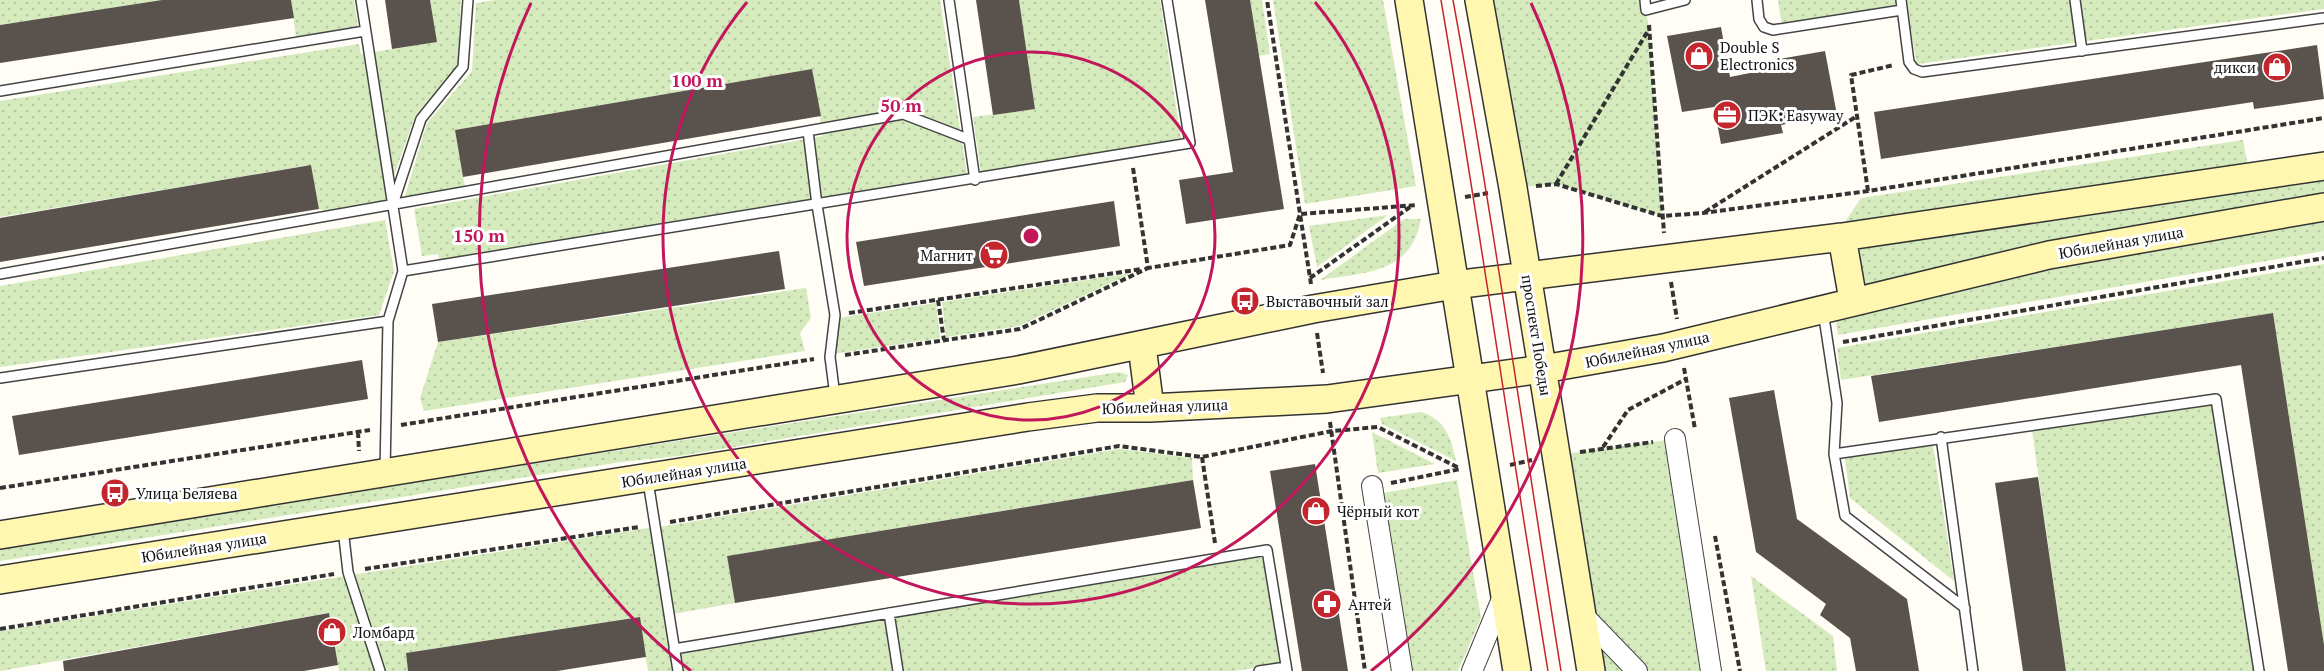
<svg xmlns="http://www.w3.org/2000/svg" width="2324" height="671" font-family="'PT Serif',serif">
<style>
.grass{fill:url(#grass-dots)}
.building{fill:#5a524d}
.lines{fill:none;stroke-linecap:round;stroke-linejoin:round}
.lane-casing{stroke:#444;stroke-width:12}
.street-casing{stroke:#444;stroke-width:22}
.secondary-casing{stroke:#333;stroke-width:30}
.path{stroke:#333;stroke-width:4;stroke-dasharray:6 3;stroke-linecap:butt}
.lane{stroke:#fff;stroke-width:9}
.street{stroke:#fff;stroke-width:20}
.secondary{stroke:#fff6b0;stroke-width:27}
.tram{stroke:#c4262e;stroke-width:1.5}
.ring{fill:none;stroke:#c2185b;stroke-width:3}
.labels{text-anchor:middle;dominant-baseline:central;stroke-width:6;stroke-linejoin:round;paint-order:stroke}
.poi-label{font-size:15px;fill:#111;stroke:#fff;text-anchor:start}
.street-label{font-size:15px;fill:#111;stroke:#fff}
.centre{fill:#c2185b;stroke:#fff;stroke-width:3}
.ring-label{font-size:18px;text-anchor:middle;font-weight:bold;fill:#c2185b;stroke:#fff;stroke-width:6;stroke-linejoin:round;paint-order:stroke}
</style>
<defs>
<pattern id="grass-dots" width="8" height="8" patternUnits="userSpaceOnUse" patternTransform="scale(1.5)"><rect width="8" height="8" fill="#d5ebbd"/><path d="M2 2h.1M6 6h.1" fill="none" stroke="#b6c8a1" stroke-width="1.8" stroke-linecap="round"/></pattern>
</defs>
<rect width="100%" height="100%" fill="#fffdf5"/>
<path class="grass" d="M0,0h162l-162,25z
M291,0h63l4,27 -62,10z
M430,0h31l-3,65 -43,51 -30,85 -59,10 -7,-2 -8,-44 -311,52v-116l359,-57 2,10 75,-12z
M495,0h445l27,174 -527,88 -2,-8 -16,2 -8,-47 409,-73 -11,-67 -357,61 10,57 -61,12 23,-76 45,-52 4,-68z
M1019,0h141l21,139 -200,34 -8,-56 62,-8z
M1250,0h12l8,54 -12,2z
M1273,0h110l33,186 -111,18z
M1479,0h165l5,28 13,188 -106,-32 -43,4z
M1778,0h546v9l-407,55 -10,-53 -124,21z
M2243,140l5,26 -405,59 18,-27z
M2324,179v16l-255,42 -205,49 -7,-37z
M1388,215l-71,52 -8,-41z
M2324,216v35l-486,84 -3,-20 215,-51z
M1404,219h17c-10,55 -55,53 -101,61z
M385,220l9,51 -15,44 -379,52v-81z
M2324,264v381l-51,-332 -432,67 -4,-32z
M1132,273l-113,53 -73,11 -4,-35z
M806,288l5,30 -11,15 5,18 -381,60 -4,-13 18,-56z
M936,303l4,35 -107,16 5,-36z
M1119,372l9,3 -3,7 -446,74 -58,6 -621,99v-14z
M2212,405l43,266h-189l-34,-241z
M1421,412c25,8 30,26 35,49l-74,-37 -2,-6z
M1372,432l63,32 -57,9z
M1675,439l36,232h-120l-35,-216z
M1933,445l21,136 -104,-83 -5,-40z
M1119,449l73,9 1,22 -466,76 8,47 -62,11 -13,-87z
M1457,480l24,138 -23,53h-46l-29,-178z
M654,527l22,144h-28l-9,-54 -233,36 2,18h-69l-11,-58 -328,58v-40z
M1262,556l19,108 -47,7h-551l-3,-17z
M1751,576l82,60 4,35h-71z"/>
<path class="building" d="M162,0h129l3,18 -294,45v-38z
M385,0h45l7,42 -45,7z
M976,0h43l16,109 -42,6z
M1205,0h45l34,209 -98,15 -7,-44 54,-8z
M1721,27l9,50 40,-8 -2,-8 57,-10 12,64 -56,10 2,8 -62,11 -7,-37 -32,5 -15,-76z
M2317,45l7,54 -70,10 -1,-7 -372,57 -7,-47z
M812,69l9,47 -358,61 -8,-47z
M311,165l8,44 -319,53v-44z
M1114,201l6,45 -256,40 -8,-44z
M779,251l6,38 -347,53 -6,-38z
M2273,313l51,332v26h-36l-47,-306 -362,57 -8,-46z
M362,360l6,39 -349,56 -7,-39z
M1774,390l23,129 110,80 12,72h-63l-6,-33 -30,-23 6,-11 -70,-52 -27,-154z
M1315,464l33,207h-46l-32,-200z
M2038,477l28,194h-43l-28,-188z
M1193,480l8,48 -466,75 -8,-47z
M329,613l9,52 -34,6h-240l-1,-10z
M640,617l6,40 -89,14h-149l-2,-18z"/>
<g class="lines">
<g class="lane-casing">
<path id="lane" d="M361,0l42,271 787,-128 -23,-143
M949,0l26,180
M1645,0l1,10 39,-10
M1757,0l2,19 5,8 9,3 129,-20
M1901,0l8,62 5,7 8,3 402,-54
M2075,0l7,51
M0,91l365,-60
M808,131l9,74 18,110 -5,42 5,39
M393,204l28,-85 42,-52 5,-67
M0,274l903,-160 65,25
M1823,311l14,92 -3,51
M0,378l388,-57
M1941,437l32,234
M385,471l3,-150 15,-50
M648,481l30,190
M343,529l5,43 32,99
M1965,608l-120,-92 -11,-62 382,-55 43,272
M889,613l9,58
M674,649l593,-99 20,121
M1259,671l27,-4"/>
</g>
<g class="street-casing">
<path id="street" d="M1675,439l36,232
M1372,486l30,185
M1582,614l55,57
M1472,671l32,-77"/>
</g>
<g class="secondary-casing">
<path id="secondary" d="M1409,0l108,671
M1479,0l34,188 78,483
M1842,237l11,63
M1142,346l8,62
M0,535l1018,-165 295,-61 141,-24 388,-48 482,-71
M0,580l1028,-163 69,-9h53l177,-9 216,-30 120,-21 386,-93 275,-48"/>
</g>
<path class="path" d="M1649,25l15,208
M1133,168l15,100 142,-23 10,-31 -33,-214
M1556,184l93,-155
M1536,186l20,-2 106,32 41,-3 165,-22 456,-73
M1868,191l-17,-116 43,-10
M1465,197l23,-4
M1705,212l152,-96
M1310,278l100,-71
M1671,282l6,37
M1311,284l-11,-70 117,-9
M938,300l6,40
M849,313l293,-44
M1317,333l6,40
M1843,342l481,-84
M845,355l175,-26 128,-61
M1684,368l11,61
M1330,422l35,249
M401,425l413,-66
M358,432l1,19
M1603,447l25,-37 58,-31
M1580,452l73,-10
M1202,457l13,86
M1510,465l22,-5
M1391,483l69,-14
M0,488l370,-58
M670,522l449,-76 83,11 130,-26 46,-4 81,41
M1715,536l25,135
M365,569l274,-42
M0,629l334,-55"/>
<use href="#lane" class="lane"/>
<use href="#street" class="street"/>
<use href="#secondary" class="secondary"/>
<path class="tram" d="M1441,0c38,223 70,447 107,671
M1453,0c41,223 72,447 108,671"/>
</g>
<g class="ring">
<circle cx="1031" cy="236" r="184"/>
<path d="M1315 2A368 368 0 1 1 747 2"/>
<path d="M691 671A552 552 0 0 1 531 3M1531 3A552 552 0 0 1 1371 671"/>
</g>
<defs>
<g id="shop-disc" transform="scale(1.5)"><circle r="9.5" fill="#c4262e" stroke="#fff"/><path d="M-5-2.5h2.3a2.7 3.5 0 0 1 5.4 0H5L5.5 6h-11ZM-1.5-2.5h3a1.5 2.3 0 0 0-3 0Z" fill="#fff"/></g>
<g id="office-disc" transform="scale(1.5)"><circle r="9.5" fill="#c4262e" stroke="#fff"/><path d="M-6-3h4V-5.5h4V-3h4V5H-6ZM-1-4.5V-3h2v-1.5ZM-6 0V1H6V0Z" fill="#fff"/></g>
<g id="supermarket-disc" transform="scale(1.5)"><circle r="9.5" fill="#c4262e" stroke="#fff"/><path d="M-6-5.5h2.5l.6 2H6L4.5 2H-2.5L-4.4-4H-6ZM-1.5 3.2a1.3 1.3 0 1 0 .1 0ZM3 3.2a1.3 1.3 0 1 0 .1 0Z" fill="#fff"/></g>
<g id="bus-disc" transform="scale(1.5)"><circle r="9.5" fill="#c4262e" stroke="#fff"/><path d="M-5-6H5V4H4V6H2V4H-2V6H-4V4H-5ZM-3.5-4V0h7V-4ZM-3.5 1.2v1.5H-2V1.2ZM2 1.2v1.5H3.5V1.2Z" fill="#fff"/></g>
<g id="pharmacy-disc" transform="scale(1.5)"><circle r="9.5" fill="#c4262e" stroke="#fff"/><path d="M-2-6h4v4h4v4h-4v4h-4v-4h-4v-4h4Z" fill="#fff"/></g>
</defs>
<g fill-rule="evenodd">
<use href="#shop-disc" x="1699" y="56"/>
<use href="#shop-disc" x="2277" y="67"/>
<use href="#office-disc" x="1727" y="115"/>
<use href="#supermarket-disc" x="994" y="255"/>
<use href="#bus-disc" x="1245" y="301"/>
<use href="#bus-disc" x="115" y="493"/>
<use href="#shop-disc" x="1316" y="511"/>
<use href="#pharmacy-disc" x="1327" y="604"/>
<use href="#shop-disc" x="332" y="632"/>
</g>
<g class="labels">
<g class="poi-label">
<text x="1720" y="47">Double S<tspan x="1720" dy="17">Electronics</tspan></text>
<text x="2256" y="67" text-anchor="end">дикси</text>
<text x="1748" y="115">ПЭК: Easyway</text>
<text x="973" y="255" text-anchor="end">Магнит</text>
<text x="1266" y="301">Выставочный зал</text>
<text x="136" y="493">Улица Беляева</text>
<text x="1337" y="511">Чёрный кот</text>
<text x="1348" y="604">Антей</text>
<text x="353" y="632">Ломбард</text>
</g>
<g class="street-label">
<text transform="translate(2121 242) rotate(-10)">Юбилейная улица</text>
<text transform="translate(1537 335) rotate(81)">проспект Победы</text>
<text transform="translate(1647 349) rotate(-12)">Юбилейная улица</text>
<text transform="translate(1165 406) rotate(-2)">Юбилейная улица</text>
<text transform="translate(684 472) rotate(-9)">Юбилейная улица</text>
<text transform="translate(204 547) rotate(-9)">Юбилейная улица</text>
</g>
</g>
<circle cx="1031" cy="236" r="9" class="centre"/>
<g class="ring-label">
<text x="697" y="87">100 m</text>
<text x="901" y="112">50 m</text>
<text x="479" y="242">150 m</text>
</g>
</svg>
